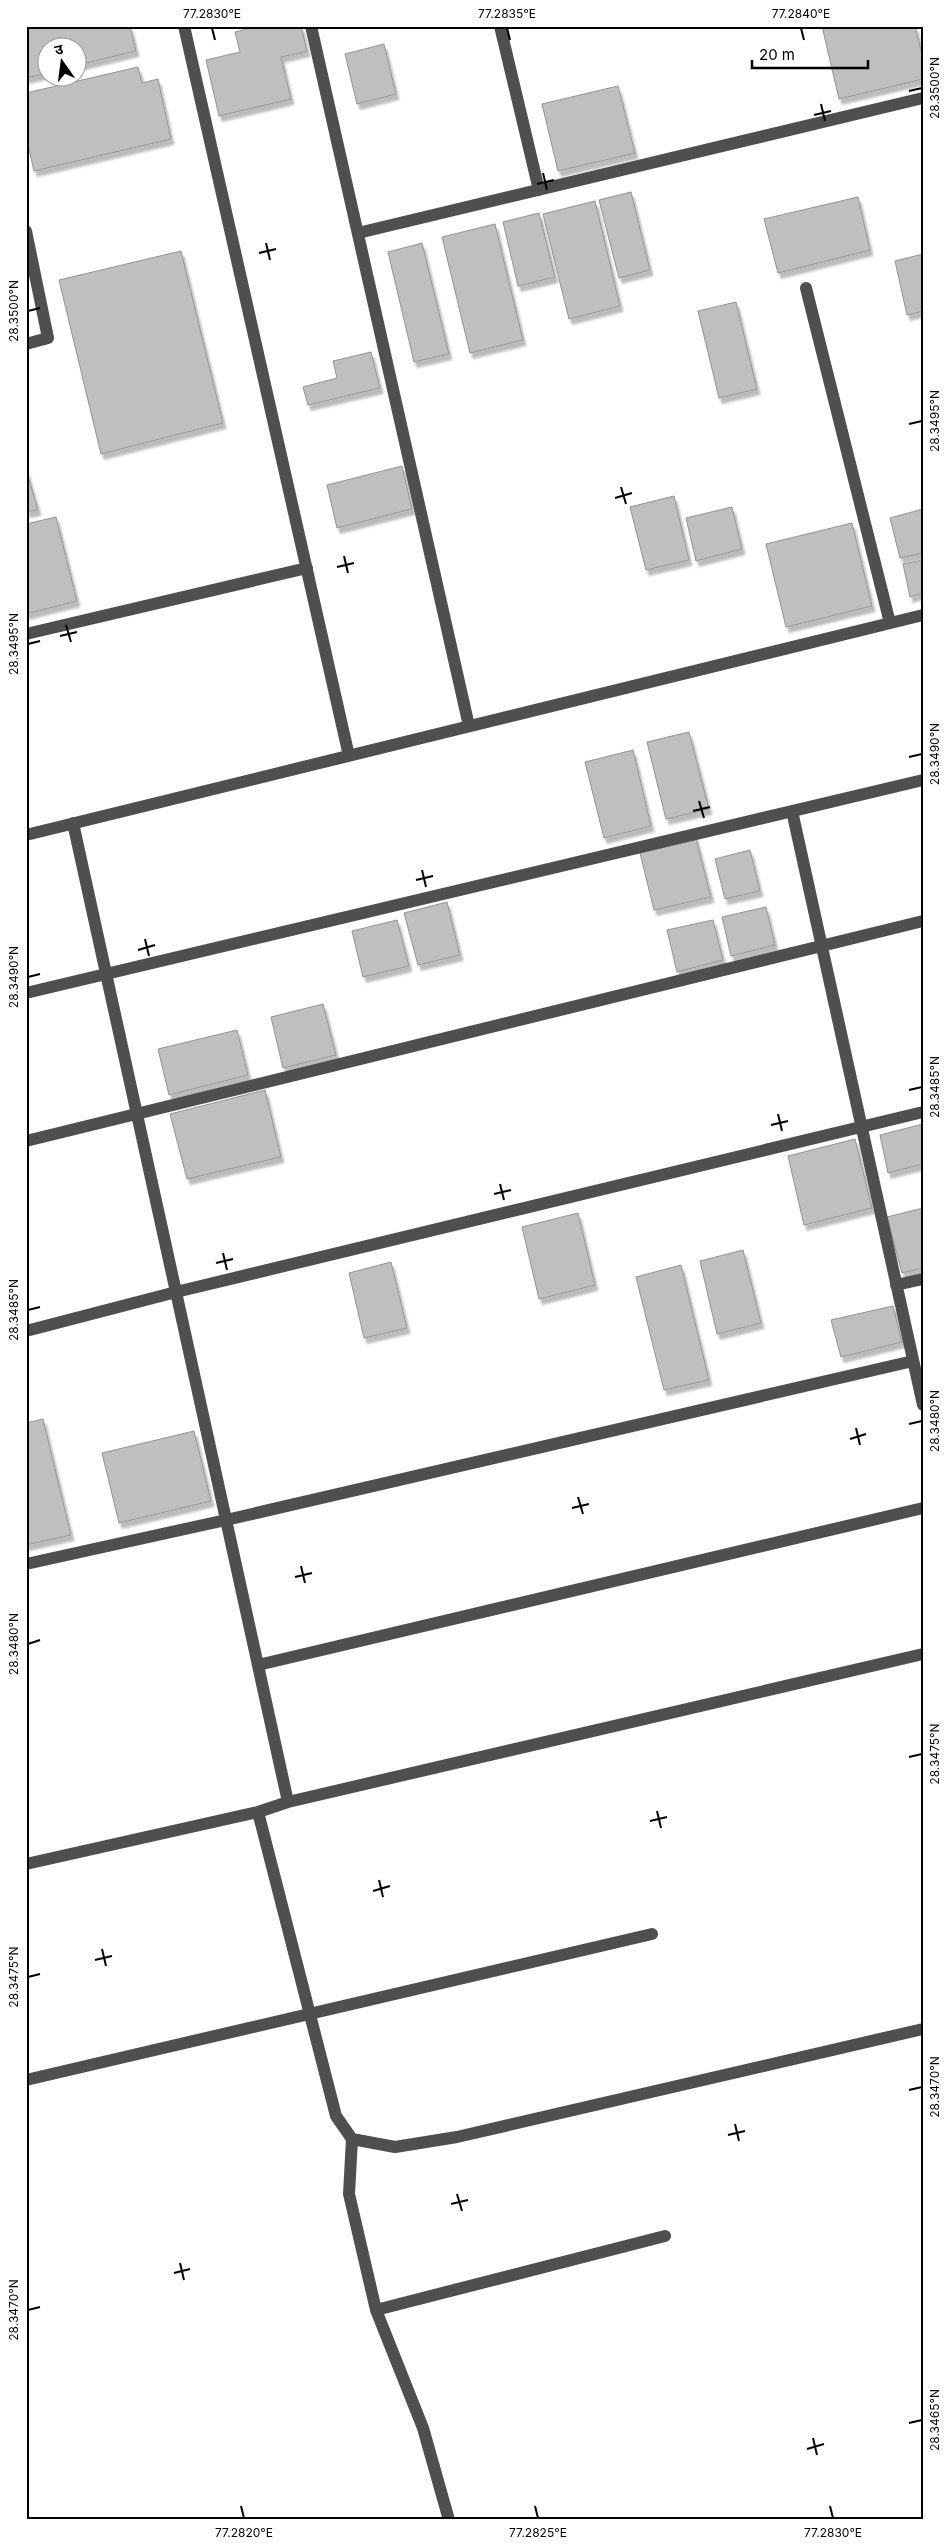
<svg xmlns="http://www.w3.org/2000/svg" width="949" height="2546" font-family="Inter,'Noto Sans Devanagari',sans-serif">
<style>
.building{fill:#bfbfbf;stroke:#939393;filter:url(#shadow)}
.lines{fill:none;stroke-linecap:round;stroke-linejoin:round}
.minor{stroke:#4f4f4f;stroke-width:12}
.ticks{fill:none;stroke:#000;stroke-width:2}
.neatline{fill:none;stroke:#000;stroke-width:2}
.ticks-label{font-size:12px;text-anchor:middle;fill:#000}
</style>
<defs>
<filter id="shadow"><feDropShadow dx="3" dy="5.5" stdDeviation="1" flood-color="#0004"/></filter>
</defs>
<rect width="100%" height="100%" fill="#fff"/>
<path class="building" d="M26,26h104l6,25 -58,14v-17h-30v25l-22,5z
M258,26h43l6,25 -26,6 10,42 -72,17 -13,-56 34,-8 -5,-20z
M822,26h93l8,32v21l-84,20z
M384,44l12,50 -39,10 -12,-50z
M138,67l4,16 16,-4 13,60 -137,32 -8,-35v-43z
M618,86l17,67 -77,18 -16,-67z
M631,192l19,78 -31,8 -20,-78z
M858,197l12,53 -92,23 -14,-54z
M595,201l25,105 -51,13 -26,-105z
M539,213l16,64 -37,9 -15,-64z
M495,224l28,116 -53,13 -28,-116z
M422,243l27,111 -35,8 -26,-110z
M181,251l42,172 -122,31 -42,-174z
M923,254v57l-16,4 -12,-54z
M736,302l21,87 -38,9 -21,-87z
M371,352l9,36 -72,17 -5,-18 34,-9 -4,-17z
M402,466l10,43 -75,19 -10,-43z
M26,469l12,41 -12,2z
M674,496l15,64 -43,10 -16,-63z
M732,507l10,42 -46,12 -10,-43z
M923,509v44l-23,5 -10,-40z
M56,517l21,84 -51,13v-90z
M852,523l20,83 -86,21 -20,-83z
M923,560v33l-13,4 -7,-33z
M689,732l20,77 -43,10 -19,-77z
M633,750l18,76 -47,12 -19,-76z
M695,835l16,62 -57,13 -15,-61z
M750,850l10,41 -35,8 -10,-40z
M447,902l13,53 -42,10 -14,-52z
M766,907l9,38 -44,11 -9,-39z
M397,920l12,46 -46,11 -11,-46z
M713,920l10,40 -46,12 -10,-42z
M323,1004l13,51 -53,13 -12,-51z
M237,1030l11,45 -79,20 -11,-46z
M265,1090l16,67 -94,22 -17,-65z
M923,1124v40l-35,9 -8,-38z
M855,1139l17,69 -68,17 -16,-69z
M923,1208v60l-21,5 -15,-56z
M578,1213l17,72 -56,14 -17,-72z
M743,1250l18,73 -44,11 -17,-73z
M391,1262l16,66 -43,10 -15,-65z
M681,1265l28,115 -45,10 -28,-113z
M893,1306l9,36 -61,15 -10,-37z
M43,1419l28,116 -45,10v-122z
M194,1431l17,70 -92,22 -17,-70z"/>
<g class="lines">
<path class="minor" d="M184,26l165,730
M311,26l158,700
M500,26l39,164
M26,231l22,107 -22,6
M358,233l565,-135
M806,288l84,335
M26,634l281,-66
M792,811l131,594
M73,823l215,979
M26,835l897,-220
M26,993l897,-213
M26,1141l897,-220
M896,1285l27,-6
M26,1331l150,-39 747,-180
M26,1564l200,-44 687,-159
M258,1665l665,-157
M258,1812l78,304 16,23 43,8 62,-10 466,-108
M26,1864l232,-52 30,-10 635,-148
M26,2080l626,-146
M352,2139l-3,55 27,116 47,118 26,92
M376,2310l289,-74"/>
</g>
<path class="ticks" d="M212,28l3,12M507,28l3,12M801,28l3,12M909,91l13,-3M821,104l4,17M814,115l17,-4M543,173l4,17M537,184l17,-4M266,243l4,17M259,253l17,-4M28,311l12,-3M909,424l13,-3M621,487l5,17M615,498l17,-5M344,556l4,17M337,567l17,-4M66,625l5,17M60,636l17,-4M28,644l12,-3M909,757l13,-3M699,801l5,17M693,811l17,-4M422,870l4,17M416,880l17,-4M145,939l4,17M138,950l17,-5M28,977l12,-3M909,1090l13,-3M778,1114l4,17M771,1125l17,-4M500,1184l4,16M494,1194l17,-4M223,1253l4,17M216,1263l17,-4M28,1310l12,-3M909,1424l13,-3M856,1428l4,17M850,1439l16,-5M578,1497l5,17M572,1508l17,-4M301,1566l4,17M295,1577l17,-4M28,1644l12,-4M909,1757l13,-3M657,1811l4,17M650,1821l17,-4M379,1880l4,17M373,1891l17,-5M102,1949l4,17M95,1960l17,-4M28,1977l12,-3M909,2090l13,-3M735,2124l4,17M728,2135l17,-4M457,2194l5,17M451,2204l17,-4M180,2263l4,17M174,2273l16,-4M28,2310l12,-3M909,2423l13,-3M813,2438l4,17M807,2449l17,-5M241,2506l3,12M535,2506l3,12M830,2506l3,12"/>
<rect width="949" height="2546" fill="none" stroke="#ffffff" stroke-width="55"/>
<g transform="translate(62 62) rotate(346)"><circle r="24" fill="#ffffff" stroke="#999999"/>
<path d="M0-4L9 19L0 12L-9 19Z" fill="#000000"/>
<text y="-8" font-size="14" font-weight="bold" text-anchor="middle" fill="#000000">उ</text>
</g>
<path d="M752 60v8h116v-8" fill="none" stroke="#000000" stroke-width="2.5"/>
<text x="759" y="60" font-size="15" fill="#000000" stroke="#ffffff" stroke-width="4" paint-order="stroke">20 m</text>
<rect x="28" y="28" width="894" height="2490" class="neatline"/>
<g class="ticks-label">
<text x="212" y="18">77.2830°E</text>
<text x="507" y="18">77.2835°E</text>
<text x="801" y="18">77.2840°E</text>
<text transform="translate(935 88) rotate(-90)" y="4">28.3500°N</text>
<text transform="translate(14 311) rotate(-90)" y="4">28.3500°N</text>
<text transform="translate(935 421) rotate(-90)" y="4">28.3495°N</text>
<text transform="translate(14 644) rotate(-90)" y="4">28.3495°N</text>
<text transform="translate(935 754) rotate(-90)" y="4">28.3490°N</text>
<text transform="translate(14 977) rotate(-90)" y="4">28.3490°N</text>
<text transform="translate(935 1087) rotate(-90)" y="4">28.3485°N</text>
<text transform="translate(14 1310) rotate(-90)" y="4">28.3485°N</text>
<text transform="translate(935 1421) rotate(-90)" y="4">28.3480°N</text>
<text transform="translate(14 1644) rotate(-90)" y="4">28.3480°N</text>
<text transform="translate(935 1754) rotate(-90)" y="4">28.3475°N</text>
<text transform="translate(14 1977) rotate(-90)" y="4">28.3475°N</text>
<text transform="translate(935 2087) rotate(-90)" y="4">28.3470°N</text>
<text transform="translate(14 2310) rotate(-90)" y="4">28.3470°N</text>
<text transform="translate(935 2420) rotate(-90)" y="4">28.3465°N</text>
<text x="244" y="2537">77.2820°E</text>
<text x="538" y="2537">77.2825°E</text>
<text x="833" y="2537">77.2830°E</text>
</g>
</svg>
